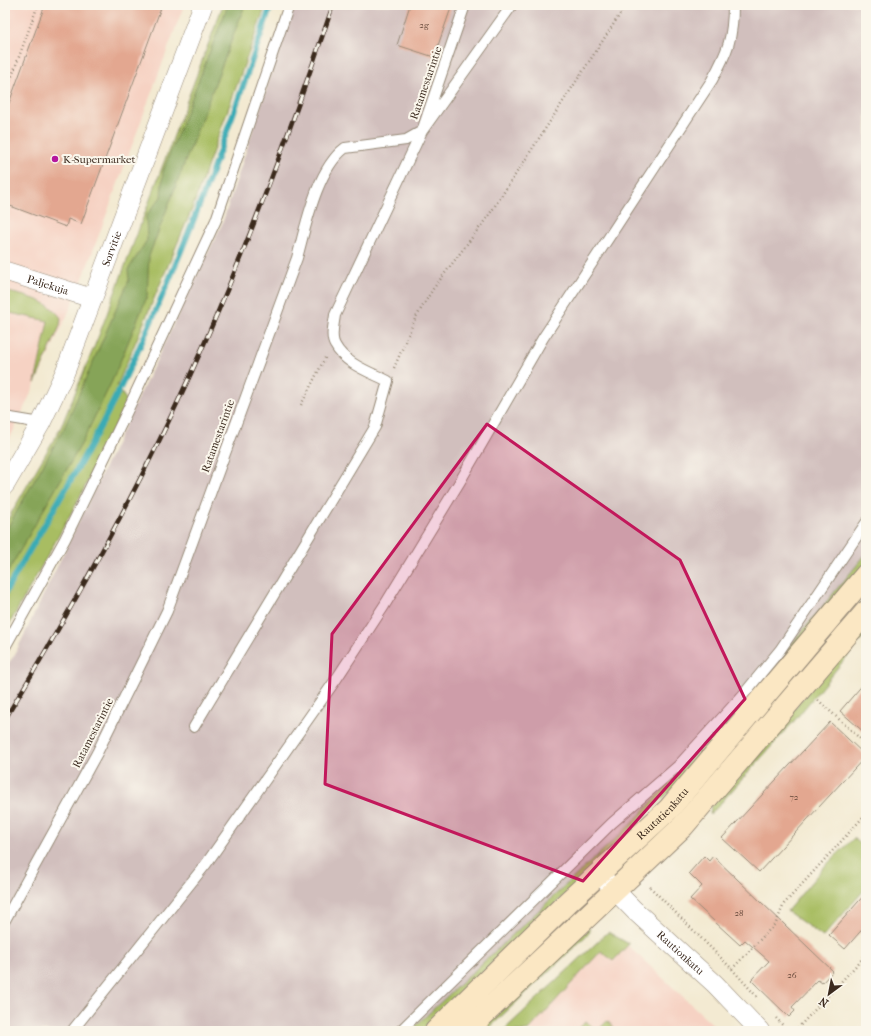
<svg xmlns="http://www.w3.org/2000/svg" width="871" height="1036" font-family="'IM FELL French Canon',serif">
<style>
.built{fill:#f6d2c3}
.industrial{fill:#d1bfbd}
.green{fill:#a8bd62;stroke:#727440}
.forest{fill:#86a458;stroke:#60673b}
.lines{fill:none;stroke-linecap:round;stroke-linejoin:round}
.stream{stroke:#3aabb5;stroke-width:6}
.building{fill:#e3a790}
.service-casing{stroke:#978a78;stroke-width:12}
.minor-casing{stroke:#978a78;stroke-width:20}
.secondary-casing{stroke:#978a78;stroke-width:24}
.path{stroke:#978a78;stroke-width:2.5;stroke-dasharray:1 3;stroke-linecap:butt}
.service{stroke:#fff;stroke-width:10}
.minor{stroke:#fff;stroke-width:19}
.secondary{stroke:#fbe7c3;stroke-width:22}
.rail-casing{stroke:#3b2a1e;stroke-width:4.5}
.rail{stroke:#fbf7ec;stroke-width:3;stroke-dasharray:9;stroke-linecap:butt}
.marked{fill:#c2185b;fill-opacity:0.2;stroke:#c2185b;stroke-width:3;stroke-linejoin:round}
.poi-dot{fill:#b5179e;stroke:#fbf7ec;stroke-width:1.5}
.labels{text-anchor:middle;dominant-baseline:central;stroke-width:4;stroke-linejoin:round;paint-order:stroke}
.number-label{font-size:9px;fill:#65493a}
.street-label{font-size:11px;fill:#3b2a1e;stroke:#fbf7ec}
.poi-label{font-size:11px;fill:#3b2a1e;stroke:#fbf7ec;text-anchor:start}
</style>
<rect width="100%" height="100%" fill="#fbf7ec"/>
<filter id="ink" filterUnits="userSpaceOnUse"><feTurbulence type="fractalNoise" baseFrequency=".025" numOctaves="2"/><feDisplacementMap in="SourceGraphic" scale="8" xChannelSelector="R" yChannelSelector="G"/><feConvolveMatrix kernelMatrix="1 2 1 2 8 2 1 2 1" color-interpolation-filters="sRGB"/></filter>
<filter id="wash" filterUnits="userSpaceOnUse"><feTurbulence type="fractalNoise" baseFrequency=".012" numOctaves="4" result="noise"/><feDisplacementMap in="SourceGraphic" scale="16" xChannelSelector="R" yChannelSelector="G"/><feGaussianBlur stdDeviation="0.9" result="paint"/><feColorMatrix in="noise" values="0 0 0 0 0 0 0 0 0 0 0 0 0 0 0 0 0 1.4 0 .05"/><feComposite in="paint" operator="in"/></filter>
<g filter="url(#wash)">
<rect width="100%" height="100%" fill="#f3ead2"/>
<path class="built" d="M5,5h179l-107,289 -72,155z
M609,938l16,5 95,88h-210z"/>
<path class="industrial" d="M294,5h572v549l-124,150 -110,119 -222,208h-405v-364l9,-11 208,-432z"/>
<path class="green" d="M223,5h43l-74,204 -75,177 10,15 -49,100 -73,131v-108l56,-97 38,-92z
M5,291c22,6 43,8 56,27l-1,8 -25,57 13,-62 -43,-9z
M866,554v11l-161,191 -113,113 -171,162h-11l222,-208 110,-119z
M866,624v9l-71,87 -85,95 1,-9z
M854,838l12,11v39l-43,49 -36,-26 36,-43z
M589,928l1,4 -104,99h-10z
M608,932l21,12 -16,17 -12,-10 -73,80h-25z
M586,1021l11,10 10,-10 11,10h-30l-9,-3z"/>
<path class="forest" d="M228,5h17l-96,251 -2,41 -35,84 -29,60 -78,136v-45l59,-104 65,-148 -1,-10 19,-30 -1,-24 15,-19 2,-26z"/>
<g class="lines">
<path class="stream" d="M5,593c39,-69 82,-136 116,-207 60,-122 106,-252 150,-381"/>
</g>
<g id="blocks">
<path class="building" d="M45,5h117l-81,219 -13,-5 -2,8 -61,-23v-90z
M410,5h42l-18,52 -37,-12z
M866,681v53l-26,-23z
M830,722l36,34 -107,116 -37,-34z
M704,856l5,5 4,-5 120,115 -11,12 -4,-3 -26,27 3,4 -6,6 -38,-37 18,-19 -24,-21 -5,5 -50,-46 12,-13 -13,-13z
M866,893v32l-21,24 -16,-14z"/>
</g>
</g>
<g filter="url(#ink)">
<use href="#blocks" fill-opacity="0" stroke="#978a78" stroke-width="1"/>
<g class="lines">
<g class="service-casing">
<path id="service" d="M5,417l36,6
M5,647l60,-108 58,-119 93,-200 73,-215
M194,727l181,-300 13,-46c-18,-9 -43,-17 -53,-36 -5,-8 -1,-21 0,-30l87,-184 90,-126
M5,920l92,-167 70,-142 130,-353c9,-33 20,-89 48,-110l61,-8 16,-9 43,-126
M72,1031l134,-167 131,-186 47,-72 75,-123 84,-145 169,-258c16,-29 21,-42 21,-75
M400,1031l212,-208 66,-57 65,-71 37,-45 86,-127"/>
</g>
<g class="minor-casing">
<g id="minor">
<path id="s1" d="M5,271l86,27"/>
<path id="s2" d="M5,485l36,-62 24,-51 138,-367"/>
<path id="s3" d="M600,875l34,35 81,74 45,47"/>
</g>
</g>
<g class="secondary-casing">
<g id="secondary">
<path id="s4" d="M436,1031l132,-129 101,-93 197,-234"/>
<path d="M466,1031l217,-205 183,-214"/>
</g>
</g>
<path class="path" d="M5,95l33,-90
M394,368l21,-49 18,-30 56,-74 137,-210
M301,405l25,-49
M818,700l48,44
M650,887l82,82 25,28
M732,969l44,-46 8,-19 82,-90
M776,1018l12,13
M795,1031l71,-76"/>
<use href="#service" class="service"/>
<use href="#minor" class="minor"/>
<use href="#secondary" class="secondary"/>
<g class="rail-casing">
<path id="rail" d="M5,719c68,-112 133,-228 187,-348 54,-119 99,-242 141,-366"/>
</g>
<use href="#rail" class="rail"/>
</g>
</g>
<path class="marked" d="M487,424l193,136 65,139 -162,182 -258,-97 7,-150z"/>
<circle class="poi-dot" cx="55" cy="159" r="4"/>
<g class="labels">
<g class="number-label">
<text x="424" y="25">2g</text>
<text x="794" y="797">72</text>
<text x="739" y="913">28</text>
<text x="792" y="975">26</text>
</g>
<g class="street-label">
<text transform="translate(426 83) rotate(-71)">Ratamestarintie</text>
<text stroke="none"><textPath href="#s2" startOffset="260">Sorvitie</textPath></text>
<text stroke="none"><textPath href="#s1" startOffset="45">Paljekuja</textPath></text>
<text transform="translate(218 436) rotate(-70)">Ratamestarintie</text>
<text transform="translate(93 733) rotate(-63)">Ratamestarintie</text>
<text stroke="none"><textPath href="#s4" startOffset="314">Rautatienkatu</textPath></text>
<text stroke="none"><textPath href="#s3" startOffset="112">Rautionkatu</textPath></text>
</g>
<g class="poi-label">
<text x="63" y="159">K-Supermarket</text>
</g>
</g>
<rect width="871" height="1036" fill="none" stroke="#fbf7ec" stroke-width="20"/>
<g transform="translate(829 994) rotate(212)" stroke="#fbf7ec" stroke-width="3" paint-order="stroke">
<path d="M0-3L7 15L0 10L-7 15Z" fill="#3b2a1e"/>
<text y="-6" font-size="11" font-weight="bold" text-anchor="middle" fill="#3b2a1e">N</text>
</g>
</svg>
